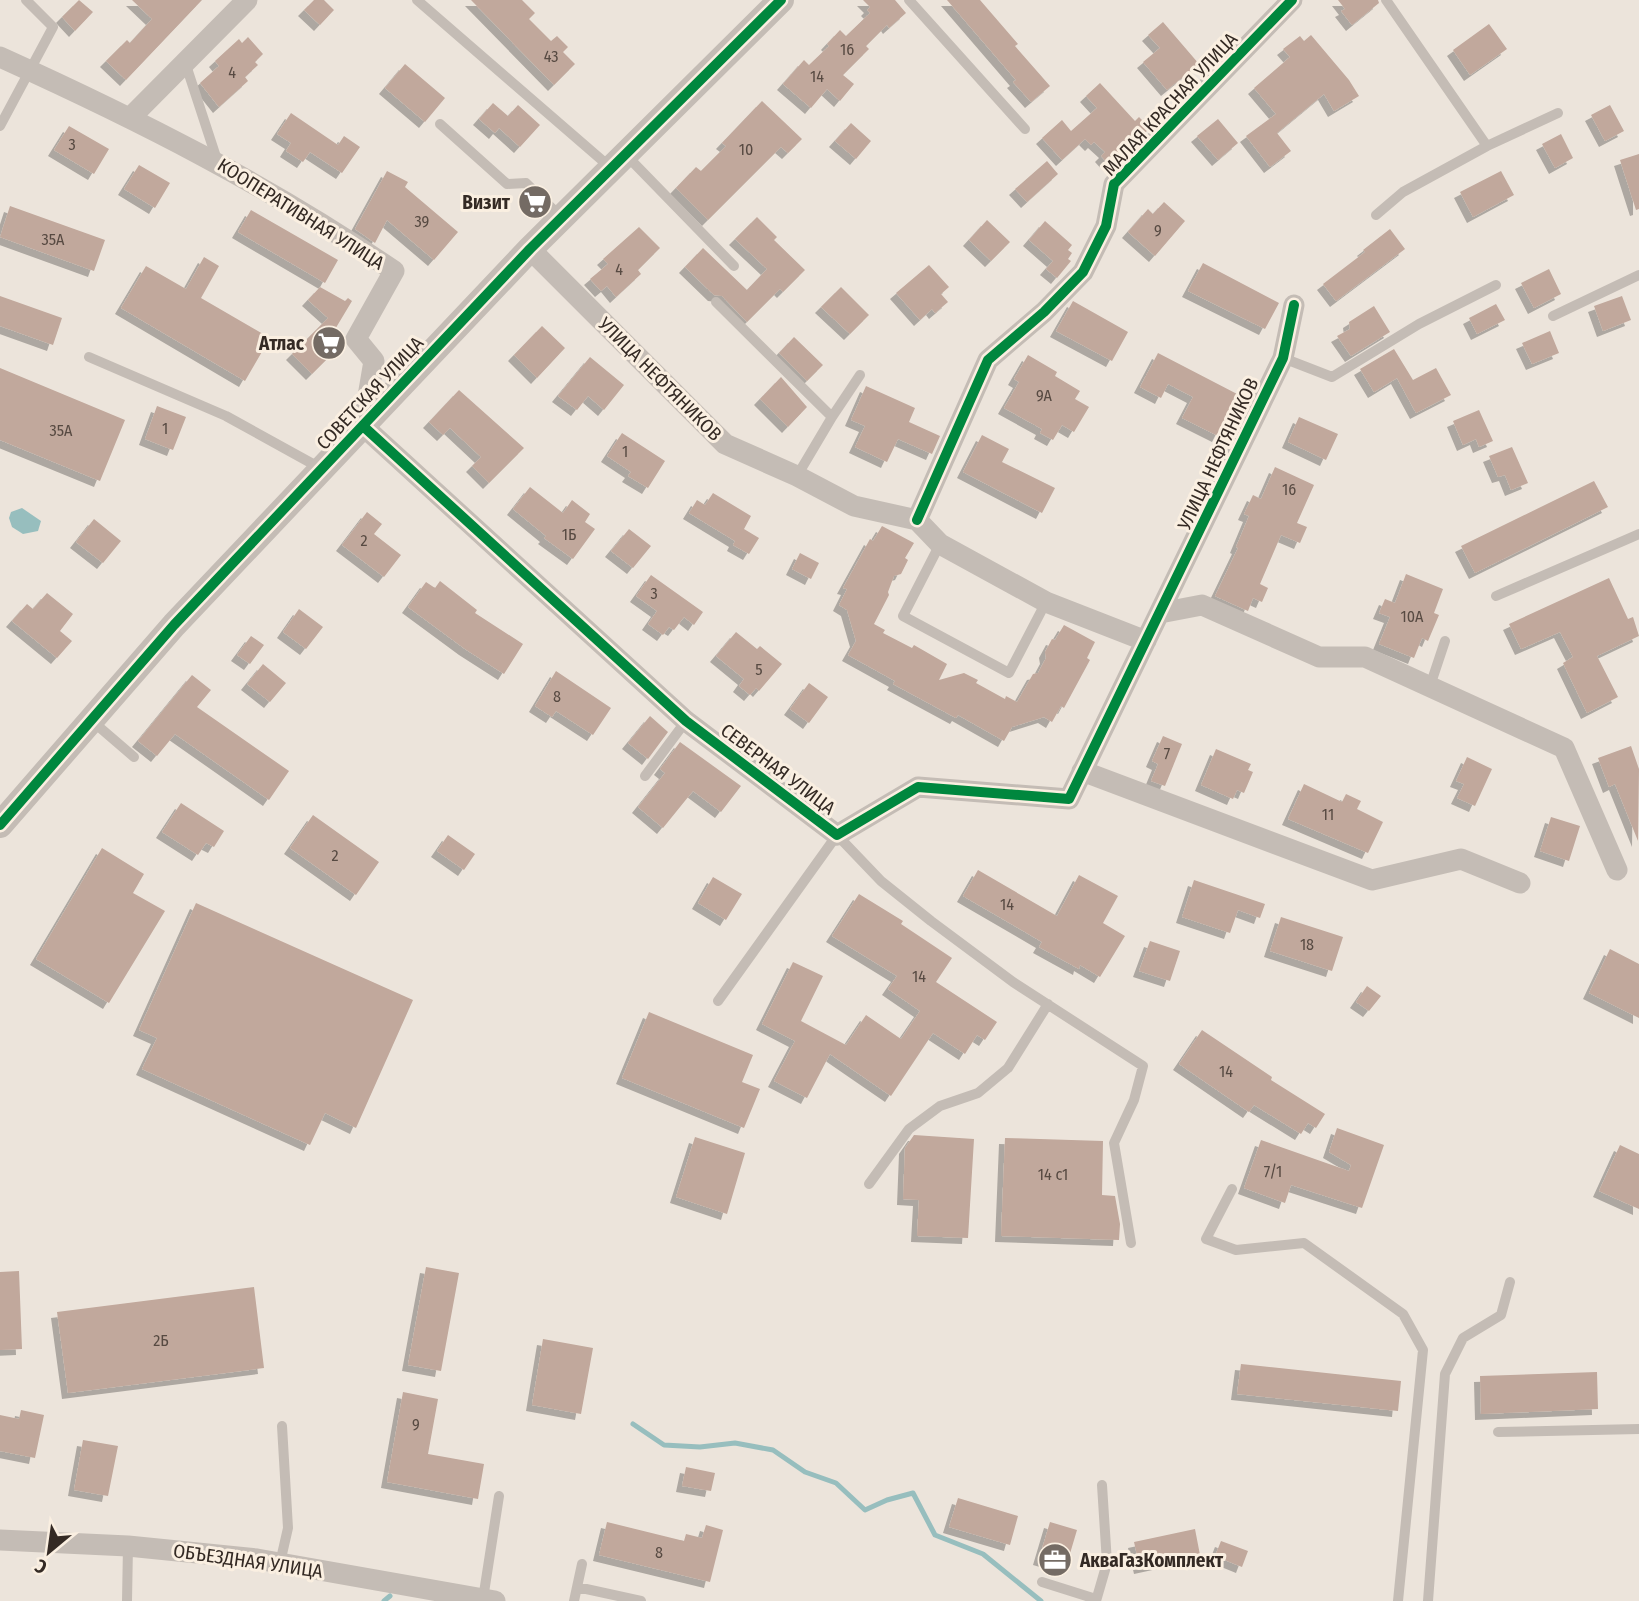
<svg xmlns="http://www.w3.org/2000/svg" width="1639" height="1601" font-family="'Fira Sans Condensed',sans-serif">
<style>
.water{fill:#97bebe}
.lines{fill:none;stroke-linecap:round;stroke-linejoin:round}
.stream{stroke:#97bebe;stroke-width:5}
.building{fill:#c1a89c;filter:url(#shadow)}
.service{stroke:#c4bcb5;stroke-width:10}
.minor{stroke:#c4bcb5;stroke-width:21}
.tertiary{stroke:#c4bcb5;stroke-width:26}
.cycleway-casing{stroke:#faefe1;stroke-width:15}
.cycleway{stroke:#00873e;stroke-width:10}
.labels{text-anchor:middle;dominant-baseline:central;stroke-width:6;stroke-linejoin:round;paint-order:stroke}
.number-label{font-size:16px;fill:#574a42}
.street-label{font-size:19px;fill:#342a24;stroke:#faefe1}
.poi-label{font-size:19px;font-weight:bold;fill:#342a24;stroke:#faefe1;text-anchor:end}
</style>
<defs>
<filter id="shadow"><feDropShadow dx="-6" dy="6" stdDeviation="0" flood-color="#0004"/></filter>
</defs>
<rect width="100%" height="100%" fill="#ece4db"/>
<path class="water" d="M22,508l19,13 -3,10 -15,3 -11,-7 -3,-9 2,-6z"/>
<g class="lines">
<path class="stream" d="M633,1424l31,21 36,2 35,-4 38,7 32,22 31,11 29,27 22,-10 26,-7 22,42 48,19 58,47
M384,1601l6,-5"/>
</g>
<path class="building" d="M79,0l14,12 -18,19 -13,-14z
M132,0h70l-76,80 -20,-19 21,-21 3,3 22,-24z
M314,0h10l10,10 -14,15 -16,-15z
M471,0h51l13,13 -6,6 22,22 6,-5 11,11 -5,5 12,12 -21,21z
M863,0h32l11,13 -17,15 -2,-3 -21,21 3,3 -26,26 11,9 -14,17 -13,-12 -16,19 -28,-24 21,-24 5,5 20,-19 -2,-2 13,-14 6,6 24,-23 -3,-3 3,-3z
M947,0h33l38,44 -3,2 35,40 -19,16 -18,-20 3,-2z
M1338,0h40l1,3 -27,22 -11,-14 4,-2z
M1163,22l36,42 -32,26 -24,-28 17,-14 -12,-13z
M1489,24l18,25 -37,26 -17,-25z
M1311,35l38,45 10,16 -25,15 -10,-17 -47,39 14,18 -21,16 -24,-31 30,-22 -22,-26 36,-31 -7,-8 17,-13 4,5z
M248,37l15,17 -8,8 3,3 -13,12 3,4 -29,26 -19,-24 19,-17 -4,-5 24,-22 3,4z
M405,64l40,34 -20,24 -40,-34z
M1100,83l35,38 4,-4 11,11 -40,38 -9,-10 4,-4 -11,-10 -3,3 -6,-6 -23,21 -20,-22 20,-18 9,11 26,-23 -11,-12z
M762,101l40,38 -14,14 -7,-6 -73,73 -32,-32 20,-21 5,4 25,-25 -4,-3z
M493,103l15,13 10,-11 22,20 -20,22 -21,-19 -4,5 -16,-14z
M1610,105l14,26 -19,10 -14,-26z
M291,113l47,32 6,-9 16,11 -18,26 -32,-21 -7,10 -17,-11 5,-8 -14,-9z
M1218,119l20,24 -20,17 -21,-24z
M851,123l20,18 -15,18 -21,-18z
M69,126l40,23 -15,25 -40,-24z
M1561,134l12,24 -18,10 -13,-24z
M1639,154v55l-3,1 -16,-50z
M1047,161l11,13 -31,28 -12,-13z
M139,165l31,18 -15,25 -31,-19z
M387,171l21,11 -3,5 53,45 -24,28 -47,-40 -12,23 -20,-14z
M1501,171l13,24 -41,22 -13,-25z
M1164,202l21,19 -30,35 -27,-24 20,-23 5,5z
M10,206l95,34 -11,31 -94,-34z
M251,210l87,50 -13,23 -87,-51z
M757,217l20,20 -3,3 31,30 -22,22 -3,-3 -33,33 -25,-26 -8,-1 -29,-28 18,-19 44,42 20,-21 -32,-30z
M987,220l23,22 -19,19 -22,-21z
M1045,221l27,24 -4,5 4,3 -4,6 3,2 -14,17 -11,-9 7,-8 -24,-21z
M639,227l21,21 -22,22 3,4 -25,23 -9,-11 -6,5 -11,-12 18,-15 -5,-5z
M1390,229l15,20 -69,52 -13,-17 42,-32 -2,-2z
M204,257l15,9 -18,32 69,40 -25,43 -124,-73 25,-42 40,23z
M1203,263l76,40 -14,26 -77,-38z
M929,265l20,22 -8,7 7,8 -13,11 -3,-4 -12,11 -24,-27z
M1549,269l12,25 -27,14 -13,-25z
M320,287l25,14 3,-3 4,3 -21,35 9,10 -28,28 -20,-20 36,-36 -20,-18z
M841,287l28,28 -19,19 -29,-27z
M0,296l62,22 -9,27 -53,-19z
M1622,296l9,24 -28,11 -9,-25z
M1073,301l55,31 -16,29 -56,-30z
M1496,304l9,16 -28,14 -8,-16z
M1374,306l16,26 -39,24 -14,-20 13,-7 -1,-7z
M542,326l23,22 -28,30 -23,-23z
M1550,331l9,22 -27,11 -10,-21z
M794,337l29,28 -16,16 -28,-28z
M1394,349l19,31 23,-12 15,27 -35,18 -19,-35 -23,14 -14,-23z
M1158,353l81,42 -21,41 -36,-18 11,-21 -25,-13 -7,14 -21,-11z
M1028,355l29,17 -2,4 25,15 -5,8 14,8 -15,25 -12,-7 -9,15 -13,-7 2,-4 -38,-21 15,-26 -5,-3z
M590,357l34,28 -20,25 -16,-14 -11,14 -19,-14z
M0,368l125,52 -25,61 -100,-41z
M781,377l26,30 -19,20 -28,-28z
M866,386l49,22 -6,14 31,14 -8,18 -34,-15 -11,23 -32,-15 10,-21 -14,-6z
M459,390l65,58 -35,35 -17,-17 9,-9 -31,-29 -7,7 -14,-13z
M157,406l29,11 -13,33 -28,-11z
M1479,410l14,31 -14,6 -3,-8 -13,6 -10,-24z
M1299,417l39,17 -12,26 -38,-18z
M622,433l43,28 -17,27 -20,-12 3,-4 -24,-16z
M982,435l27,14 -7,13 53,26 -13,25 -79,-41z
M1512,447l16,36 -17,7 -6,-15 -7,2 -9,-21z
M1275,467l39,18 -17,38 10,4 -7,16 -19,-8 -21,49 8,4 -6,14 -9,-4 -5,13 -33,-15 23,-48 -2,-1 13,-31 -5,-2 9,-19 8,4z
M1594,481l14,26 -133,66 -14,-27z
M530,487l33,26 9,-13 18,14 -5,8 10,7 -22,30 -29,-21 2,-2 -33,-27z
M713,493l38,23 -7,13 15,9 -10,16 -16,-9 2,-4 -46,-28 8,-13 8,5z
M367,512l15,12 -8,10 27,21 -17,22 -42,-32z
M94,519l27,22 -18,22 -27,-21z
M882,526l32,17 -9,15 3,2 -7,14 -7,2 -6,16 1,3 -15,29 11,6 -2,3 29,15 2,-3 33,19 -8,16 25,-7 14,7 -2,3 29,16 1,-3 11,6 16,-28 5,-1 8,-15 -1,-6 7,-13 3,1 9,-15 31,17 -8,16 3,2 -26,48 -3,-2 -9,16 -8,-5 -32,10 -8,14 -46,-26 -2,3 -63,-34 2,-3 -47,-26 8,-14 -9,-31 -8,-5 8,-16 -4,-1 27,-49 3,2z
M629,529l22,17 -18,22 -22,-17z
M800,553l19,10 -8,16 -19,-10z
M1406,574l37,15 -9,24 5,2 -11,26 -6,-3 -8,20 -35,-14 11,-27 -11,-4 6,-14 10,4z
M651,575l52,37 -9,13 -10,-8 -10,13 -5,-3 -6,8 -15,-11 9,-13 -21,-15z
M1609,578l19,41 5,-2 6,19 -42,20 21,41 -31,16 -24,-50 10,-6 -13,-25 -39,17 -12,-25z
M440,581l37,29 -2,3 48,31 -19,30 -39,-25 -57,-42 18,-25 9,6z
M47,593l26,21 -13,17 12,10 -15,17 -45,-37 15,-17 6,5z
M299,609l24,18 -17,22 -23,-17z
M736,632l21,17 3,-3 22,18 -23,27 -3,-3 -6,7 -11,-9 5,-7 -28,-23z
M251,636l13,9 -14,19 -13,-9z
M263,664l23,19 -16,19 -23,-18z
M556,671l55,37 -18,27 -37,-24 -4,6 -17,-11z
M192,675l19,15 -14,17 92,64 -20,29 -94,-66 -18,22 -19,-15z
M809,683l19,14 -19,26 -19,-14z
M650,716l18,16 -20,27 -20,-16z
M1163,736l19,8 -17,42 -14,-5 7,-17 -6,-3z
M680,742l61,44 -20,26 -28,-21 -30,37 -25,-21 27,-34 -5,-4z
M1631,746l8,23 -1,72 -23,-57 -6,3 -11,-29z
M1216,749l35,15 -3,6 5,2 -9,21 -7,-3 -4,9 -32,-14z
M1467,757l25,12 -17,37 -18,-8 7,-14 -8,-3z
M1304,784l38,18 4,-8 15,7 -4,8 26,13 -15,31 -80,-34z
M181,803l43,28 -10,16 -8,-4 -8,12 -36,-23z
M313,815l66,47 -23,33 -66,-47z
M1551,817l29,9 -11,35 -29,-10z
M448,835l27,19 -11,16 -27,-19z
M102,848l42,26 -11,19 32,18 -56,92 -73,-44z
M978,870l79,46 22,-41 39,21 -15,27 22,13 -25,41 -20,-12 -1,4 -40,-22 3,-5 -79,-46z
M713,877l29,17 -16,26 -28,-17z
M1194,880l71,24 -5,14 -22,-8 -8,23 -48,-16z
M859,894l44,27 -2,3 51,34 -16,24 61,40 -12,18 -8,-5 -12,19 -32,-21 -42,63 -61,-42 -23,44 -33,-17 21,-40 -33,-17 31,-62 30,14 -22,45 45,24 20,-30 35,24 19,-28 -32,-22 9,-13 -65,-40z
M196,903l217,97 -57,128 -31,-15 -15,32 -168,-76 15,-31 -18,-8z
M1281,917l62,20 -11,34 -62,-20z
M1150,941l30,10 -10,30 -31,-10z
M1610,949l29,15v54l-50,-25z
M1367,986l14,10 -12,15 -13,-9z
M649,1012l104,43 -11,27 18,7 -16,39 -122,-50z
M1202,1030l70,47 -1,3 54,34 -9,14 -8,-5 -7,11 -47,-29 -5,7 -70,-48z
M1337,1128l47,17 -22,63 -71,-23 -6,18 -41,-15 17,-48 88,31 2,-6 -22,-13z
M914,1135l60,4 -6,99 -51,-2 2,-36 -16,-1 2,-51z
M695,1137l50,16 -18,61 -51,-17z
M1005,1138l98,3 -1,54 13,1 5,28 -1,16 -118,-4z
M1620,1145l19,9v55l-40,-18z
M426,1267l33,6 -18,98 -33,-6z
M19,1271l3,78 -22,1v-78z
M254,1287l10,81 -196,25 -11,-81z
M543,1339l50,9 -12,66 -49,-9z
M1241,1364l160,17 -3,30 -161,-17z
M1597,1372l1,37 -117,5 -1,-38z
M403,1392l35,7 -10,55 56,10 -6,35 -91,-17z
M21,1410l23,5 -9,43 -35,-7v-36l19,4z
M83,1440l35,6 -10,50 -34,-6z
M686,1467l29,6 -4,18 -29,-5z
M958,1498l60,18 -8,29 -61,-18z
M607,1522l77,19 2,-7 16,4 4,-13 17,5 -13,52 -111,-27z
M1050,1522l27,8 -11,37 -27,-8z
M1195,1529l5,26 -60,13 -6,-26z
M1221,1541l27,10 -6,16 -27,-11z"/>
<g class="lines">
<path class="service" d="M417,0l194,168
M909,0l116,129
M185,62l33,101
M440,124l67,60 19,-1 35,34
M0,126l53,-99 -27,-27
M1487,146l71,-33
M626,155l108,111
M1376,215l27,-23 84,-46 -101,-146
M716,302l116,115 -35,59
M1553,316l86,-41
M89,357l137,59 96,53
M1283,358l49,19 87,-53 77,-39
M832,417l28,-42
M940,544l-37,72 106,57 37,-71
M1496,596l143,-62
M1430,686l15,-45
M91,720l43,37
M645,776l41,-55
M718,1001l119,-166 44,46 50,40 82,61 130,84 -9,34 -20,43 17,100
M869,1184l40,-55 31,-23 38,-13 30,-25 40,-64
M1232,1189l-26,50 30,11 68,-7 99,71 20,36 -25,251
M1498,1432l141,-3
M280,1563l8,-35 -6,-102
M1042,1582l54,17
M577,1587l64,14
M483,1599l16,-103
M127,1601l1,-55
M574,1601l8,-37
M1096,1601l11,-38 -5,-78
M1428,1601l17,-227 18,-36 38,-23 9,-33"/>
<path class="minor" d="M0,57c137,62 270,129 394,214l-38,68 18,22 -11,65 323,295 151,114 81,-48 151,12 214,-441 11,-53
M130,118l117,-118
M530,249l195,195 72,32 57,30 63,14 23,24 106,58 100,39
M917,520l71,-160 56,-48 39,-40 23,-46 8,-42 178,-184
M1160,613l42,-8 117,52h46l199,91 53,122
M1082,771l290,109 89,-21 59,24
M0,1540l128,6 129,13 238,42"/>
<path class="tertiary" d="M0,825l174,-200 356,-376 251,-249"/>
<g class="cycleway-casing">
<path id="cycleway" d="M363,426l323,295 151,114 81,-48 151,12 214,-441 11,-53
M917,520l71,-160 56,-48 39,-40 23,-46 8,-42 178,-184
M0,825l174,-200 356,-376 251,-249"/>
</g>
<use href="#cycleway" class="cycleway"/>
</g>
<defs>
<g id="supermarket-disc" transform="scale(1.75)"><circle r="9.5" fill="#746b64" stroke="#faefe1"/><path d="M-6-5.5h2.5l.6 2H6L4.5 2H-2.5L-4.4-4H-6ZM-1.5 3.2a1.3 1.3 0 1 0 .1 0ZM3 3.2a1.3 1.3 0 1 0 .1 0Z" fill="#fff"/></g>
<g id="office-disc" transform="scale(1.75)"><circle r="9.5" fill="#746b64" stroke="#faefe1"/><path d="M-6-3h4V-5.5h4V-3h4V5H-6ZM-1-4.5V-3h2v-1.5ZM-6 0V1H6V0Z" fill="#fff"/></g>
</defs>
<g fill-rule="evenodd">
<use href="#supermarket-disc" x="535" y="202"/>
<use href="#supermarket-disc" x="329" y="343"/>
<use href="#office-disc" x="1055" y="1560"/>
</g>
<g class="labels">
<g class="number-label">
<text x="847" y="49">16</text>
<text x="551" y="56">43</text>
<text x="232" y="72">4</text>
<text x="817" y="76">14</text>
<text x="72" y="144">3</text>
<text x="746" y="149">10</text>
<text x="422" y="221">39</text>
<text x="1158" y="230">9</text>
<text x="53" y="239">35А</text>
<text x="619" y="269">4</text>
<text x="1044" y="395">9А</text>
<text x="165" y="428">1</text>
<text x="61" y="430">35А</text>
<text x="625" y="451">1</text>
<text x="1289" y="489">16</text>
<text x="569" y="534">1Б</text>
<text x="364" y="540">2</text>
<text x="654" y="593">3</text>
<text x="1412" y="616">10А</text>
<text x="759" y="669">5</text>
<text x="557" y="696">8</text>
<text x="1167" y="753">7</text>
<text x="1328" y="814">11</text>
<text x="335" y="855">2</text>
<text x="1007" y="904">14</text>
<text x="1307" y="944">18</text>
<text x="919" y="976">14</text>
<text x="1226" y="1071">14</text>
<text x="1273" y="1171">7/1</text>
<text x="1053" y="1174">14 с1</text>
<text x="161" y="1340">2Б</text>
<text x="416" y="1424">9</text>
<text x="659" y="1552">8</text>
</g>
<g class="street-label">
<text transform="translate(1170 104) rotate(-47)">МАЛАЯ КРАСНАЯ УЛИЦА</text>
<text transform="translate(301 214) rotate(32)">КООПЕРАТИВНАЯ УЛИЦА</text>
<text transform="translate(660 379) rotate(45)">УЛИЦА НЕФТЯНИКОВ</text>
<text transform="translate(370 393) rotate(-47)">СОВЕТСКАЯ УЛИЦА</text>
<text transform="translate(1218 454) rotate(-65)">УЛИЦА НЕФТЯНИКОВ</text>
<text transform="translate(778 769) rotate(37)">СЕВЕРНАЯ УЛИЦА</text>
<text transform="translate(248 1561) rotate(8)">ОБЪЕЗДНАЯ УЛИЦА</text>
</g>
<g class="poi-label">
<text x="510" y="202">Визит</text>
<text x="304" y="343">Атлас</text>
<text x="1080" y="1560" text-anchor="start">АкваГазКомплект</text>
</g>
</g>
<g transform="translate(49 1552) rotate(209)" stroke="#faefe1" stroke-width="5" paint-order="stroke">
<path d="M0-5L12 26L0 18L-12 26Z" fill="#342a24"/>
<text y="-10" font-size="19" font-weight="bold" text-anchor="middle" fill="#342a24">С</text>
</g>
</svg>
